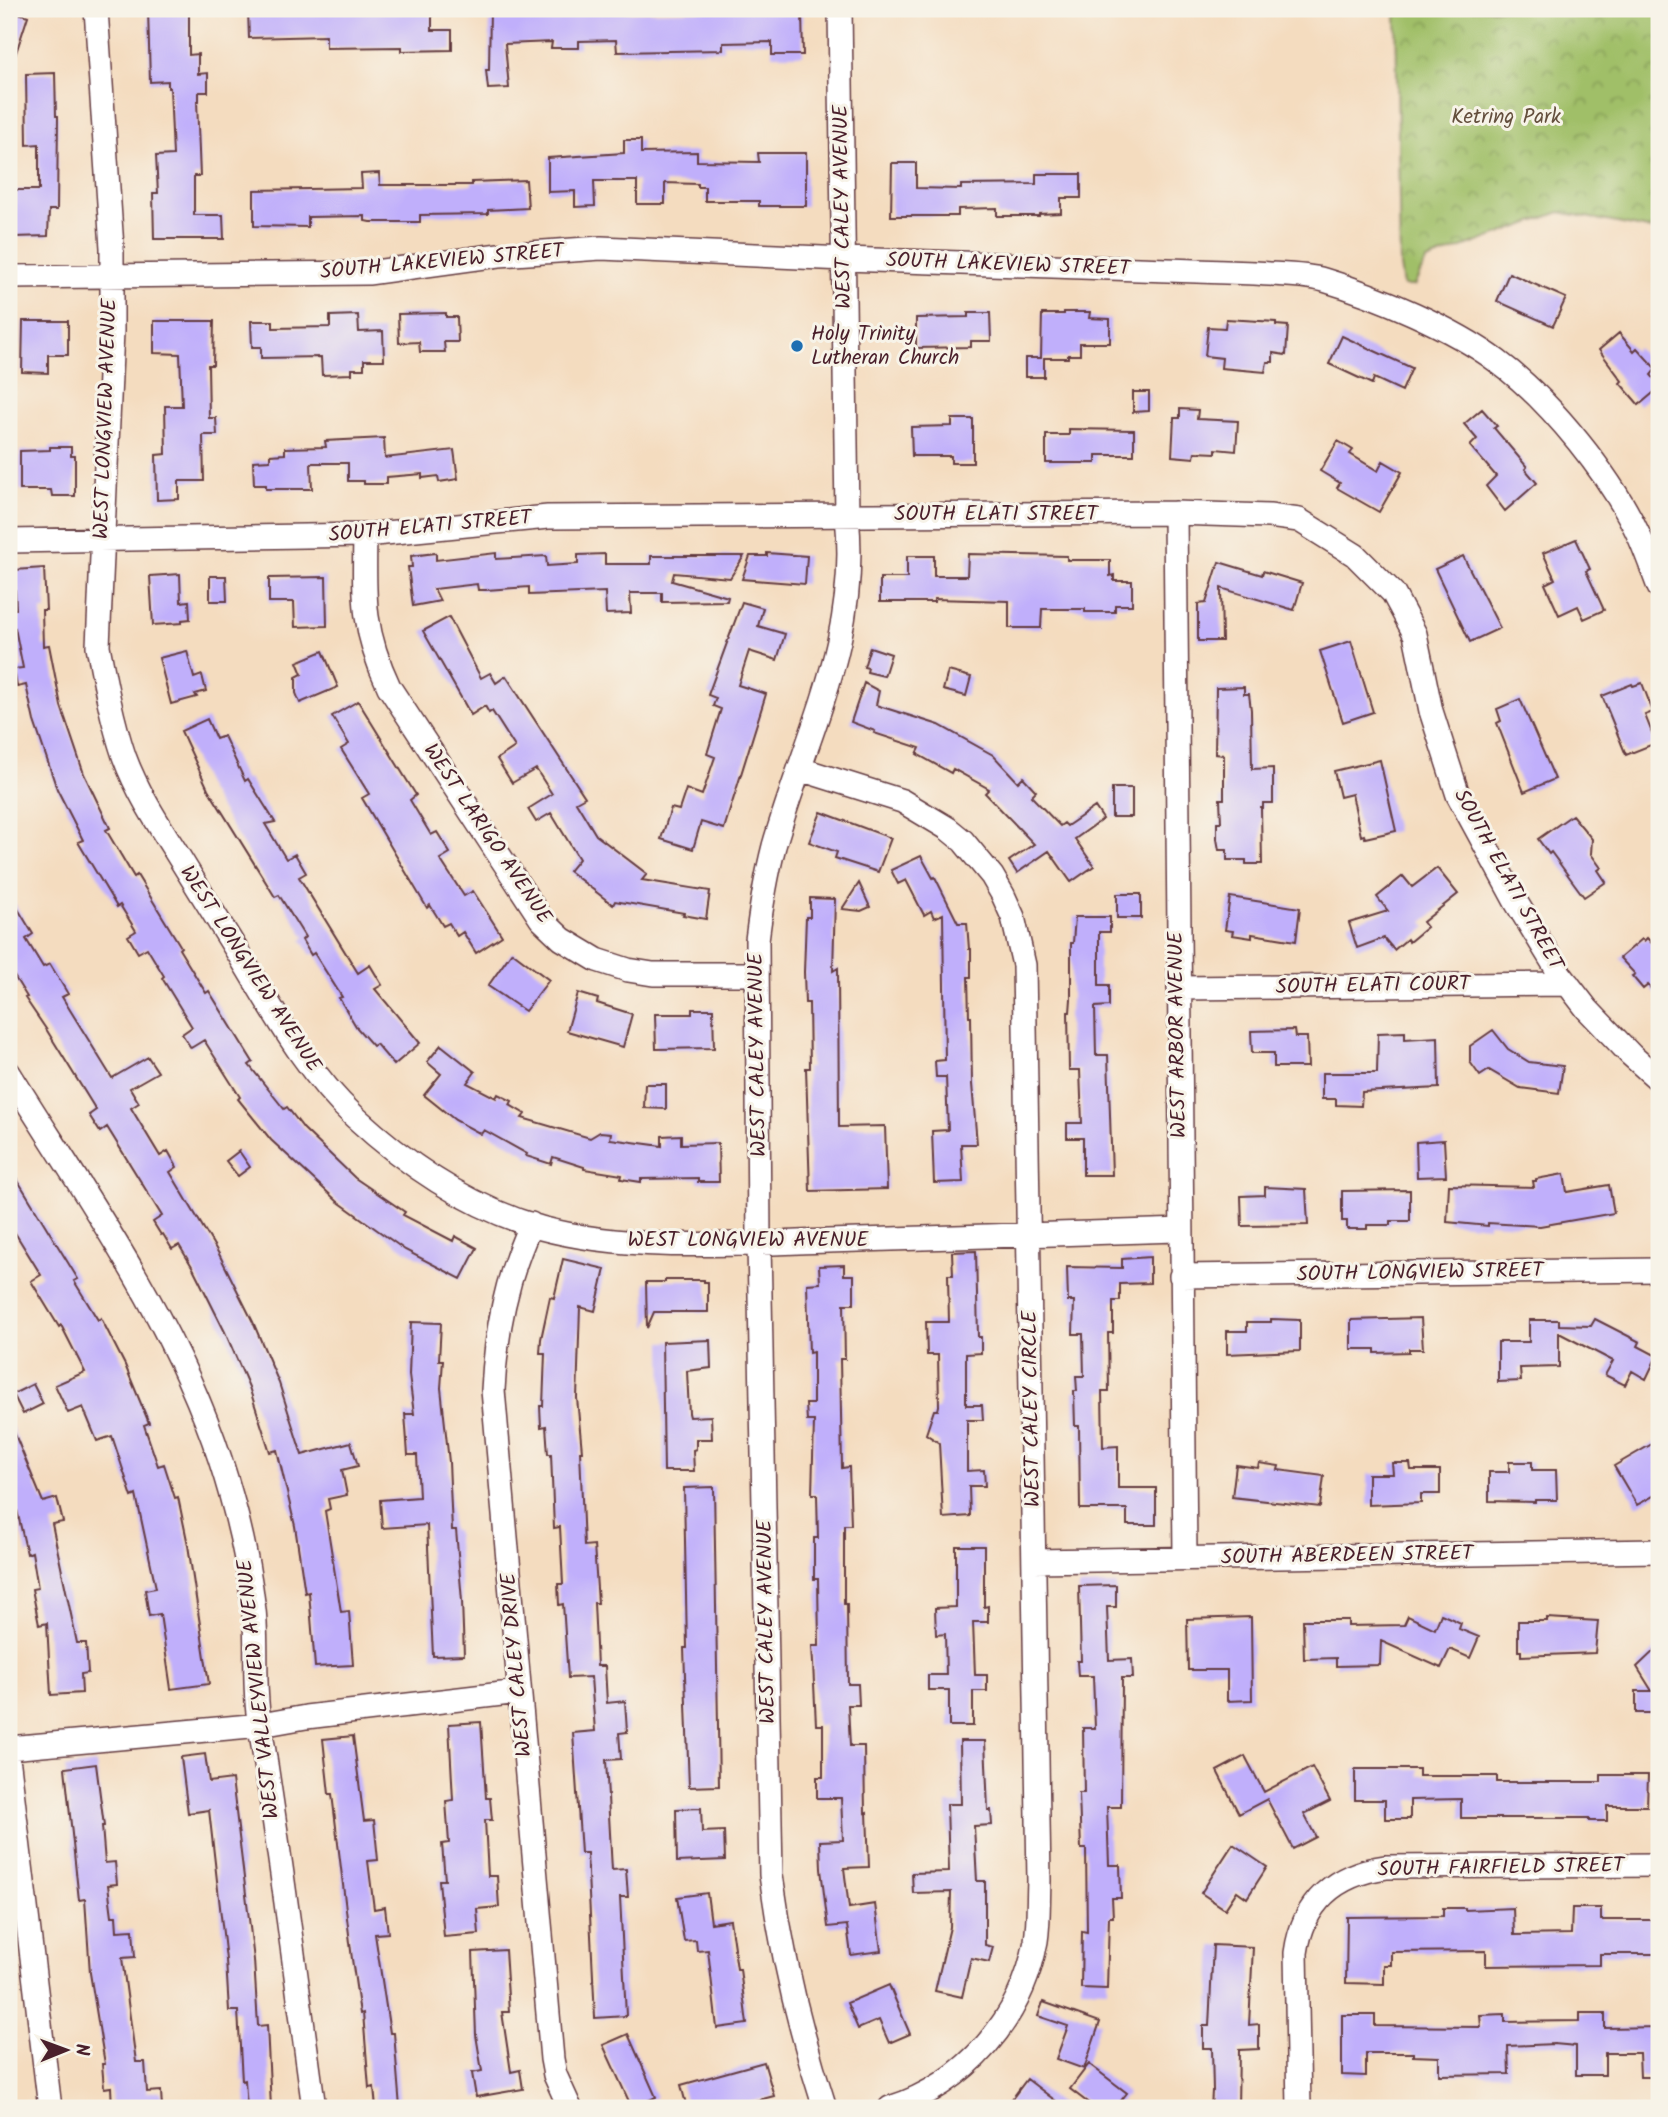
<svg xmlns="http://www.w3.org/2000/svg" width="1668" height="2117" font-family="Kalam,sans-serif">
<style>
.park{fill:url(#park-crowns);stroke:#756f4a;stroke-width:2}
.building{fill:#c0affb}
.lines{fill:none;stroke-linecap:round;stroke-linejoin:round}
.minor-casing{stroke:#643b41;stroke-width:26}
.minor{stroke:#fff;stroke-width:23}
.poi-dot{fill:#1f6fb2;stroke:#f7f3e8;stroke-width:2.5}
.labels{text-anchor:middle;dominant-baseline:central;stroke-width:6;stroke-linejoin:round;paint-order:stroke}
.park-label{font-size:21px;fill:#644f3d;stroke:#f7f3e8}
.street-label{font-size:21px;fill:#4a1f2b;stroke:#f7f3e8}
.poi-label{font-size:21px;fill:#4a1f2b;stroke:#f7f3e8;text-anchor:start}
</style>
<defs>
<pattern id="park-crowns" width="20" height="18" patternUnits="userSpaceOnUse" patternTransform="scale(1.75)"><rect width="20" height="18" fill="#a0bf68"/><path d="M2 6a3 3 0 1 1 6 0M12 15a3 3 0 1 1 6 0" fill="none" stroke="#849b56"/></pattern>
</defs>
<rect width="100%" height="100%" fill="#f7f3e8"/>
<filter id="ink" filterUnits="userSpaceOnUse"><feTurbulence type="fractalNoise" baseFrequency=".0143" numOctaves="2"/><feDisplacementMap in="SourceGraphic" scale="14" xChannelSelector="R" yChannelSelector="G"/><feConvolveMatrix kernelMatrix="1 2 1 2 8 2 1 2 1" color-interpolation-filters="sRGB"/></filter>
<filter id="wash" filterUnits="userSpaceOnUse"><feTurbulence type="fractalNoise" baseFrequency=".00686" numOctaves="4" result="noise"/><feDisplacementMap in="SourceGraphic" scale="28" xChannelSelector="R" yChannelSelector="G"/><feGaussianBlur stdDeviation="1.57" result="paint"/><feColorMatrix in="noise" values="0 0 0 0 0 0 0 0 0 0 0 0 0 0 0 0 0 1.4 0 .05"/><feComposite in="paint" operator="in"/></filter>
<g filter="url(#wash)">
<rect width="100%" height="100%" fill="#f4dcbf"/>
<path class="park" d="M1396,9h263v222l-99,-19 -134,49 -12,25h-11l-3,-20z"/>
<g id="blocks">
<path class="building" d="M148,9h41v46l9,-1v20l10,-1v19h-9v9h-2l3,75h-6v39h29l1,24h-70l-1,-46h5l-2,-37 17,-1 -3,-67h-2v-7l-18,1z
M275,9h71v3l83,-3v6h3v15h20v20l-50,1v-4l-76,1v-12l-77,2 -1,-28z
M490,9h65v3h49v-3h21v3l150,-3 1,4h26l1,42h-31v-13l-49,1v7l-106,2 -1,-12 -37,1v7h-28l1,-6 -47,2 4,44 -21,1 -2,-19h3z
M9,10l19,6 -16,49 -3,-1z
M55,73l1,43h2l-1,94h-8l-1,26 -34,1 1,-47h24v-46l-12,1 -1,-71z
M624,140h17v13l56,-1v9l62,1 -1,-9h48v53h-47v-5h-54v-14h-7v-3l-33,-1v21h-28v-23h-43l1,25 -20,1v-16l-27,1v-34l76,-5z
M892,163h24v25l45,1v-4l75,-1v-10h45v24h-20v15l-22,1v2h-42v-8l-39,1v7h-67z
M379,173l1,12h92v-3l54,-2 2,28 -40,2v4l-68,1v7h-50l-5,-1v-5l-57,1v10l-54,-1v-36l108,-2 -1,-14z
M1509,273l57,25 -13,28 -56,-25z
M1064,312h26l-1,6 21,1v24h-30v12h-12v3h-24v19h-19v-19h16l1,-44h22z
M446,313v4h11l1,25h-14l1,10h-25l-1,-10 -20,1 -1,-29z
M968,313h22l1,28h-20v6l-55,1v-30l52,-1z
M358,315l1,17 24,-1 1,29h-20v9h-12v5l-30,1 -1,-18 -60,1v-11h-9l-1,-26h22v7l57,-1v-11z
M1226,319l50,3v3l12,1 -2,29 -13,-2v9h-6l-2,10 -44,-4 1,-10 -17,-2 3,-29 17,1z
M23,321h45v34h-20v18l-26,-1z
M154,321h60l-1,44h-5l1,53h7l1,17h-14l1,46h-25v18l-22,1 -1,-45 10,-1 -1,-48h17l-2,-52 -26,-1z
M1619,333l15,18 3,-3 19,21 -5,6 8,9v4l-20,17 -19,-22 2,-2 -23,-31z
M1342,336l70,32 -10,23 -28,-13 -2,6 -43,-20z
M1133,392h16v19l-16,1z
M1180,409l18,1 -1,9 41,2 -2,30 -20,-2v4l-21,-1 -1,6 -22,-2 2,-38h6z
M1482,409l15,17 -3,2 33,39 -2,2 12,14 -32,28 -19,-25 10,-10 -26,-30 7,-7 -13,-15z
M952,419h21v44h-22v-7h-39l-1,-29 41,-1z
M1069,429l65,1v25h-38v8h-50v-28h23z
M384,438l1,20 69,-8 4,29 -19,3 -1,-6 -16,2v-4l-35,3v7h-23v-3h-16v-18h-37l1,26h-46v-4h-12l-1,-24 17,-1v-5l15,-1v-6l41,-1 -1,-6z
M1338,441l15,9 -3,4 28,17 5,-10 19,11 -23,40 -42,-24 3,-5 -20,-12z
M50,447h21v9h4v40h-23l-1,-6h-31v-39l30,-1z
M1576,539l14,30 -4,2 18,39 -20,9 -6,-13 -19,9 -14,-31 10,-5 -12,-26z
M436,553v7l60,-7v6l50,-3 1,10 31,-2v-9l27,-1v10h46v-8h93l-14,22 -56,-5 -2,8 56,16 -1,4 -65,1v-9h-32l1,20 -25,1 -1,-22 -76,3v-8l-43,3h-8l-1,-6 -43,5 6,12 -27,5 -5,-39h4l-1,-11z
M767,553l40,3 -2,28 -63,-5 8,-23h17z
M968,554l99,2v4h43v16l4,-1v6h18v24h-17v7h-30v-3h-43l-1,19h-32v-27l-75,-2v3h-54v-24h27v-22h27v20h33z
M1463,556l37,72 -30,14 -35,-73z
M1219,562l43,13 1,-4 39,12 -8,27 -73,-22 1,53h-24v-37l8,-1z
M44,568l2,42h-4l1,36 6,-1 12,61 23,68 26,54 -4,2 28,47 3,-2 44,72 -2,2 27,44 3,-2 44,71 -4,3 35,44 3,-2 17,22 51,49 50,34 -2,3 50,26 2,-5 22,12 -16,31 -56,-29 -68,-49 -66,-61 -33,-41 2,-2 -36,-57 -13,8 -9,-14 10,-7 -30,-49 2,-2 -17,-28 -9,5 -10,-17 8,-5 -16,-26 -3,2 -39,-65 5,-2 -26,-51 -23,-68 -8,-36 -9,2 -3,-18 9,-1 -8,-40 -6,1v-20h7l-2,-39z
M180,574l1,28 8,-1 1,18 -8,1v3l-29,2 -3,-49z
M210,576h16l1,25h-17z
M326,577l1,49 -32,1 -1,-25h-25v-24z
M742,602l21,6 -5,18 27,8 -8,26 -28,-9 -11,34 28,9 -42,135 -23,-7 -8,27 -32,-10 10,-31 8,2 7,-21 16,6 13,-38 -8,-3 14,-45 -8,-3 3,-8 -8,-3z
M449,617l32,61 9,-5 6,10 10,-7 79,121 -9,5 20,33 51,39 -5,6 68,11 -4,28 -23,-4 1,-2 -69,-12 -2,4 -44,-34 10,-12 -28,-46 -15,9 -8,-13 24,-15 -16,-25 -24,14 -15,-24 18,-12 -23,-36 -3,2 -4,-7 -14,9 -48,-84z
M1351,641l22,71 -30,10 -23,-71z
M870,647l21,7 -7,22 -17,-4 1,-4 -4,-1z
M187,651l7,27 8,-3 4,16 -11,3 2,3 -26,7 -12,-46z
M323,651l15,36 -38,16 -4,-10v-16l6,-3 -5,-12z
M948,671l23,6 -5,19 -23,-6z
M864,683l15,8 -3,14 63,20 54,30 25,27 5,-5 13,14 -5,5 29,30 4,-3 3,3 28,-19 8,12 -28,20 19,27 -23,16 -22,-31 -32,22 -8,-12 25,-17 -49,-51 4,-4 -36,-20 -2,4 -34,-19 3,-6 -46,-15 1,-2 -24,-9z
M1642,683l11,29 -8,3 11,28 -30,12 -24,-59 30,-12 1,2z
M1244,687v7h5l2,16 1,59 21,-1v35h-10v5h-2l1,56h-16v-4h-19v-10h-8l-2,-11v-17h4l-1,-23h4v-44l-9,-1 1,-66z
M1520,699l35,80 -31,13 -27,-69 4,-2 -4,-12z
M358,701l58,94 -6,5 21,35 6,-3 13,21 -10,6 24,37 9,-5 29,45 -26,17 -13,-21 -6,4 -8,-13 -6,3 -13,-21 -3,3 -65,-110 7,-4 -28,-45 8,-5 -17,-28z
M207,719l9,20 8,-3 21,45 3,-2 27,43 -10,2 21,35 9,-5 11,19 -7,4 59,96 12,-8 12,20 -7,4 45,54 -26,22 -18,-21 -3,2 -16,-18 -18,-30 3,-1 -28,-44 -3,2 -9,-15 3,-3 -26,-42 -4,2 -67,-108 -27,-58z
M1380,760l16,71 -31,7 -1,-3 -3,1 -9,-42 -12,3 -6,-26z
M1112,788h20v29h-20z
M821,812l70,26 -13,34 -43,-14 2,-6 -28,-10z
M1572,815l20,24 -1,15 10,14 -3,2 8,12 -22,15 -33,-45 -2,2 -11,-15z
M921,856l12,22 2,-1 23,46h9l2,26h2v28h-3l1,40h2l1,67 5,60h-16l2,38 -29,1 -2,-52 16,-1 -2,-53h-10l-1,-16 10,-1 -2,-146 -9,4 -3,-7 -7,4 -18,-35 -8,4 -7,-14z
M1437,868l21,26 -35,28 4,5 -18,15 -2,-3 -13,11 -10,-12 -27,10 -8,-25 39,-12 -11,-14 26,-21 9,11z
M859,883l11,24 -9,4 -19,-2z
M9,894l24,40 -7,5 17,28 7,-3 18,30 -6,3 50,81 36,-21 10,15 -28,16 9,15 -8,5 29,48 8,-5 9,16 -7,5 49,82 34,68 26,61 23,72 49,-13 7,24 -16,4 5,25 -19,4 2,10 -5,2 16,101 8,-1 4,54 -38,2 -6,-75 -4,1 -10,-67 -18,-76 -7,2 -21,-65 -24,-55 -32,-64 -14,-23 -7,4 -9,-15 -2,1 -8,-13 9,-6 -55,-89 -7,5 -11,-17 7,-5 -50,-81 -21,-31 2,-1 -18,-29z
M1117,894h24v24h-24z
M1230,897l70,11 -4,33 -44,-7v4l-20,-3 1,-4 -8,-1z
M810,898l25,1 -2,72 5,-3 1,159 46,-1 2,63 -77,2 -4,-123h4l-1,-65h-4l-1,-31 2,-55h4z
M1075,917h35v15h-11v53h10v21l-14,1 1,48h12l4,120h-29v-37h-16v-15h15l-2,-53h-11l-1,-58h2l1,-13v-56h2z
M1647,938l12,13v47l-11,-13 -5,4 -11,-13 3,-2 -15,-16 22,-19 2,2z
M512,952l37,28 -24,31 -37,-25z
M578,993l20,6 -1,4 35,11 -9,33 -56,-16z
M692,1009h21l1,39 -58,1 -1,-35h37z
M1294,1030l1,7h12l1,30h-34v-14h-22l-1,-22z
M1493,1030l15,19 21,13 34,4 -4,27 -39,-5 -31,-18 -9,6 -10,-14v-16z
M1405,1032v7l33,-2 1,51 -77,4 -1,14 -25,-1v-6h-14v-26h55l1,-40z
M441,1045l34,27 -8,11 29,15 2,-4 14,7 -2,4 15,9 -3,4 68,20 10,-6 11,1 -1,6 52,7v-10l19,-1v9l37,-1 1,39h-21v-4l-57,1v3l-20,-3 1,-4 -38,-6v-2l-31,-10 -2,7 -25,-8 1,-2 -43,-24 -3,4 -26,-14 -31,-25 17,-21 -14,-12z
M645,1084h21v25l-22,-1z
M1444,1140l2,36 -29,1 -1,-35z
M239,1151l11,16 -12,9 -12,-15z
M9,1166l69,113 -4,2 24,39 3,-2 24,47 24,58 -5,2 14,41 6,-2 11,34 3,-1 10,48 21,139 -38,5 -11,-75 -11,2 -4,-26 11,-2 -20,-93 -4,2 -20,-61 -15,5 -14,-34 -15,6 -13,-28 30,-13 -24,-47 -2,2 -28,-46 10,-6 -32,-52z
M1564,1174l3,18 42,-7 5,28 -74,13 -52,-3v3l-41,-4 2,-37 85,2 -1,-6h3v-2z
M1265,1187l41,2 2,36 -66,1 -1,-30 24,-1z
M1410,1190v31h-20v4h-23v4h-20v-8h-5v-30z
M976,1251l2,86h3v16l-15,1v51h16l1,15h-16v51l17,-1 1,16h-16l1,30 -27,2 -4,-75 -13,-9 8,-24h4l1,-4 -1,-51h-11l-1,-33h23l-1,-47h5l-1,-23z
M1150,1257v26l-30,1v17h-7v32h-5l1,58h-7l1,56 15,-1v42h38v37h-29v-16h-47l-1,-83h-4l-1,-35h3l-1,-15h8l-1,-42h-10l1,-33h-6l-1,-34 55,1v-9z
M563,1259l42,10 -10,42 -15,-4 -3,91 5,53h-2l4,95 10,-1 4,58h-4l3,63h8l2,37 18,-2 2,31 -8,1 2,26 -15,1 6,110 14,-1 2,28h-8l6,119 -31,2 -8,-165h-6l-8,-120 22,-2 -4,-54 -23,1 -5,-74 -4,1 -1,-21h5l-3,-57 -6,1 -3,-74h-3l-2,-28 -5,1 -1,-21h3l2,-53h-5l1,-14 9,-42 4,1z
M844,1265v10h10v29h-10l1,55h-5l2,109 7,-1 2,58h-7v79h3l1,80h10l1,21h-11l2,41h14l1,67 2,-1 2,55 -25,1 5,40 26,-4 6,47 -30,4 -4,-30 -19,2 -7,-58 -1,-28 23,-1 -2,-42h-24v-21h6v-52h-7l-3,-62 -1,-17h7l-1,-67h-4v-41h4l-1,-44h-5l2,-73h-7l-1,-17h7v-52l-4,1 -2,-69 13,-1 -1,-17z
M665,1280h39v2h4v30h-54l-7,16 -1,-46h19z
M1421,1318l2,31h-14v3l-34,1v-4h-24v-29z
M1271,1319l29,1v31l-73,3v-23h20v-9h24z
M1595,1319l45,23 -2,4 19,10 -11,23 -14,-8 -7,14 -20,-10 8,-14 -54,-28v34l-39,1 1,13 -23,1v-40h31v-22h30v5l32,1z
M411,1322l30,1 -2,37h4l-2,28 8,74 3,68h4l6,71 2,54 -31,1 -6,-131 -45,3 -2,-28 39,-3 -2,-42h-9l-3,-41h9l-5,-39z
M710,1340l1,28 -24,3 2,42 1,4 21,-1 1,23h-16v10l-3,1 1,21h-30l-2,-129z
M33,1384l10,20 -20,10 -10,-20z
M9,1420l34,82 14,-4 6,24 -11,2 25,119h9l2,30 -7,1 1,19 -31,2 -4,-72 -8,2 -7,-36 6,-1 -6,-36 -5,2 -15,-66 -3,2z
M1659,1440v53l-22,12 -23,-39z
M1509,1462h23v8h24l1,30h-22v2l-46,-1v-29h20z
M1259,1463l20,3 -1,4 46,6 -4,31 -88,-10 4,-32 22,3z
M1392,1463h18l1,7h29v24h-19v9l-53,2v-31h25z
M714,1487l5,299 -30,1 -5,-139h3l-3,-160z
M956,1546h28v61l4,-1v16h-15l2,53h12v16h-14v35h-24v-36h-21v-15h18l-1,-41 -9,1 -1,-27 21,-1z
M1116,1585v22h-9l2,53 23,-1 1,19h-11l-1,129h-14l2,58h11l1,33h-9l1,19h-4l-2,72 -26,-1 1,-57 5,1 -1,-83h-5l-2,-56h5l-1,-65h12l-2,-52h-15l-1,-15h4l-2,-75z
M1441,1614l20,9 -2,6 20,8 -9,21 -20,-9 -9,19 -60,-27 -1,24 -44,1v-8l-32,1 -1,-39h45v6l56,-1 4,-9 27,13z
M1251,1617l1,83 -25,1v-31h-39l-1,-51z
M1547,1618l51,3 -3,32 -74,3v-5h-3v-30h29z
M1659,1646v67h-23v-22h16l-15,-24z
M481,1722l5,76h4l2,22h-7l3,56h9l2,31 -22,2 2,25 -35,3 -5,-57h6l-3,-36 7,-1 -3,-42 7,-1 -4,-76z
M353,1736l11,85 10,-1 4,40 -10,1 6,48 11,-2 3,26 -13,1 15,99h4l6,75h-24l-2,-21 -5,1 -6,-75 -3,1 -8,-55 -20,-165h-3l-6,-55z
M960,1741h25l3,69h3l1,15 -18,1 3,55h8v64l8,2 -4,15 -18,-4 -9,39 -27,-6 15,-64 1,-35 -38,1 -1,-20 37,-1 -2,-68h14z
M205,1754l4,28 23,-3 22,181 4,66 9,-1 4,83h-24l-2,-28 -3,1 -4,-70h-9l-3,-51 -17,-150 -21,3 -7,-56z
M1245,1756l19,36 48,-25 18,34 -26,13 12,23 -23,12 -26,-50 -28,15 -22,-43z
M96,1764l8,62h-2l3,37 10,-1 2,22 -9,1 4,31h4l1,15 16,-1 2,27 -13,1 14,104h9l2,30 14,-1 1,17h-50l-1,-21 -7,1 -2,-24h3l-15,-91 -5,-74 -6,1 -14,-132z
M1355,1769h64v7h78v6h104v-7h47l-1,31h-40v15h-18v-3h-128v-19l-51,1v19h-25v-19h-30z
M701,1808l1,24 22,-1 1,29 -48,2 -1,-53z
M1233,1844l34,23 -20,31 -10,-7 -12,18 -24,-16z
M707,1893l4,30 19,-3 7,49h3l7,55 -30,4 -9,-78 -11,1 -1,-11 -12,1 -7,-44z
M1443,1908h22v2l48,-2 1,27 57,-1 1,-26h29v12h58v34h-59v11l-114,1v-15l-95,1v13h-7v19l-38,-1 1,-66 96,-1z
M1213,1945l40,2 -4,78 10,-1v25l-20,1 -1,58h-27l1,-17h1l-1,-43h-9v-22h6z
M505,1950l4,62h-7l9,60 9,-2 3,19 -47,8 -4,-24 10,-2 -6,-36 -3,-83z
M889,1985l21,49 -21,9 -10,-23 -21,9 -11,-26z
M1043,2002l57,20 -16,47 -28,-10 12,-33 -30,-10z
M1580,2013h25v15l54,-1v50h-19l-1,-24h-34v22h-29v-29l-22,-2 -46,2 1,28 -70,1v-18l-26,-1v-3h-47v23l-24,-1v-60h33v11l106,1 -1,-12 25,-1v8l75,-1z
M628,2034l28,63 -24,11 -29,-63z
M764,2062l10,34 -46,12h-41l-6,-23z
M1089,2064l38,29 -12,15h-20l-25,-19z
M1027,2079l38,29h-60z"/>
</g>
</g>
<g filter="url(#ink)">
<use href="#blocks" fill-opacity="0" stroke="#643b41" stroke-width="2"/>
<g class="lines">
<g class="minor-casing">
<path id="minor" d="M96,9l16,239v83l-14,315c7,37 14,74 26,110 12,33 31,63 50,93 21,34 42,68 63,102 35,57 68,120 118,166 52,48 116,91 186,111 89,24 195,16 287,13 118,-4 235,-7 352,-11
M9,277l359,-4 131,-18 102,-7 244,11 410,14c22,2 48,1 69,7 54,16 129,48 173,81 53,39 116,117 143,177 7,16 13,33 19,49
M1175,513l10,1045
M365,535c-1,62 -3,95 24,152l152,232 21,20 35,21 31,10 25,4h104
M9,541l356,-6 183,-18 627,-4 94,3 30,4 56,35 38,38 22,41 16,77 27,84 58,107 44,72 27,35 44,46 28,25
M800,769l102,32 45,27 16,13 29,35 11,19 10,22 11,48 15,916c-1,20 0,40 -3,60 -14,78 -70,143 -146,167
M1179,988l389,-4
M9,1073c77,124 165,246 211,386 16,49 28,100 34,151 4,36 -1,74 5,110 21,129 37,259 55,388
M531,1224c-25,54 -35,107 -38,166l59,669 3,16 15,33
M1181,1276l478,-6
M1034,1561l625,-10
M9,1748l252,-23 45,-8 213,-25
M9,1765l41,343
M825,2108c-25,-76 -43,-153 -54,-233l-12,-632 -2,-303c4,-32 9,-63 17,-94 33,-115 86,-207 73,-330l-7,-507
M1299,2108l-3,-155c7,-51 39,-79 90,-86l273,-2"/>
</g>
<use href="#minor" class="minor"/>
</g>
</g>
<circle class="poi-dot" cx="797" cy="346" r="7"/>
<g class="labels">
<g class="park-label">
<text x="1506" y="117">Ketring Park</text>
</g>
<g class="street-label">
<text transform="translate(843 207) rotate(-91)">WEST CALEY AVENUE</text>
<text transform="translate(442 262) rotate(-5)">SOUTH LAKEVIEW STREET</text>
<text transform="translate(1008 265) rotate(2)">SOUTH LAKEVIEW STREET</text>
<text transform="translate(106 419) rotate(-88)">WEST LONGVIEW AVENUE</text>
<text x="996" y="514">SOUTH ELATI STREET</text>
<text transform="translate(430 527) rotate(-5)">SOUTH ELATI STREET</text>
<text transform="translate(487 834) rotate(56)">WEST LARIGO AVENUE</text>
<text transform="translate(1508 880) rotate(61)">SOUTH ELATI STREET</text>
<text transform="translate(250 969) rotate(57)">WEST LONGVIEW AVENUE</text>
<text transform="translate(1373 986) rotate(-1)">SOUTH ELATI COURT</text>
<text transform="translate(1178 1035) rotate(-91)">WEST ARBOR AVENUE</text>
<text transform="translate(758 1055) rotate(-91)">WEST CALEY AVENUE</text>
<text x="748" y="1240">WEST LONGVIEW AVENUE</text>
<text transform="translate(1420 1273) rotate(-1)">SOUTH LONGVIEW STREET</text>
<text transform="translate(1032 1409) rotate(-91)">WEST CALEY CIRCLE</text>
<text transform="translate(1347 1556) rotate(-1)">SOUTH ABERDEEN STREET</text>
<text transform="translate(767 1622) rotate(-91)">WEST CALEY AVENUE</text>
<text transform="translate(517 1665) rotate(-95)">WEST CALEY DRIVE</text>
<text transform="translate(259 1689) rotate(-96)">WEST VALLEYVIEW AVENUE</text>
<text transform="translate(1501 1868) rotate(-1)">SOUTH FAIRFIELD STREET</text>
</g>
<g class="poi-label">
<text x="811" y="334">Holy Trinity<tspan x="811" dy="24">Lutheran Church</tspan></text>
</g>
</g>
<rect width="1668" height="2117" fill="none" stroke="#f7f3e8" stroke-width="35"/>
<g transform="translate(66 2050) rotate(89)" stroke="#f7f3e8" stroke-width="5" paint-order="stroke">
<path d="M0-5L12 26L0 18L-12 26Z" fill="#4a1f2b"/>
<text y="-10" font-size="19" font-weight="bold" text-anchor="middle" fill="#4a1f2b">N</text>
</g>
</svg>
